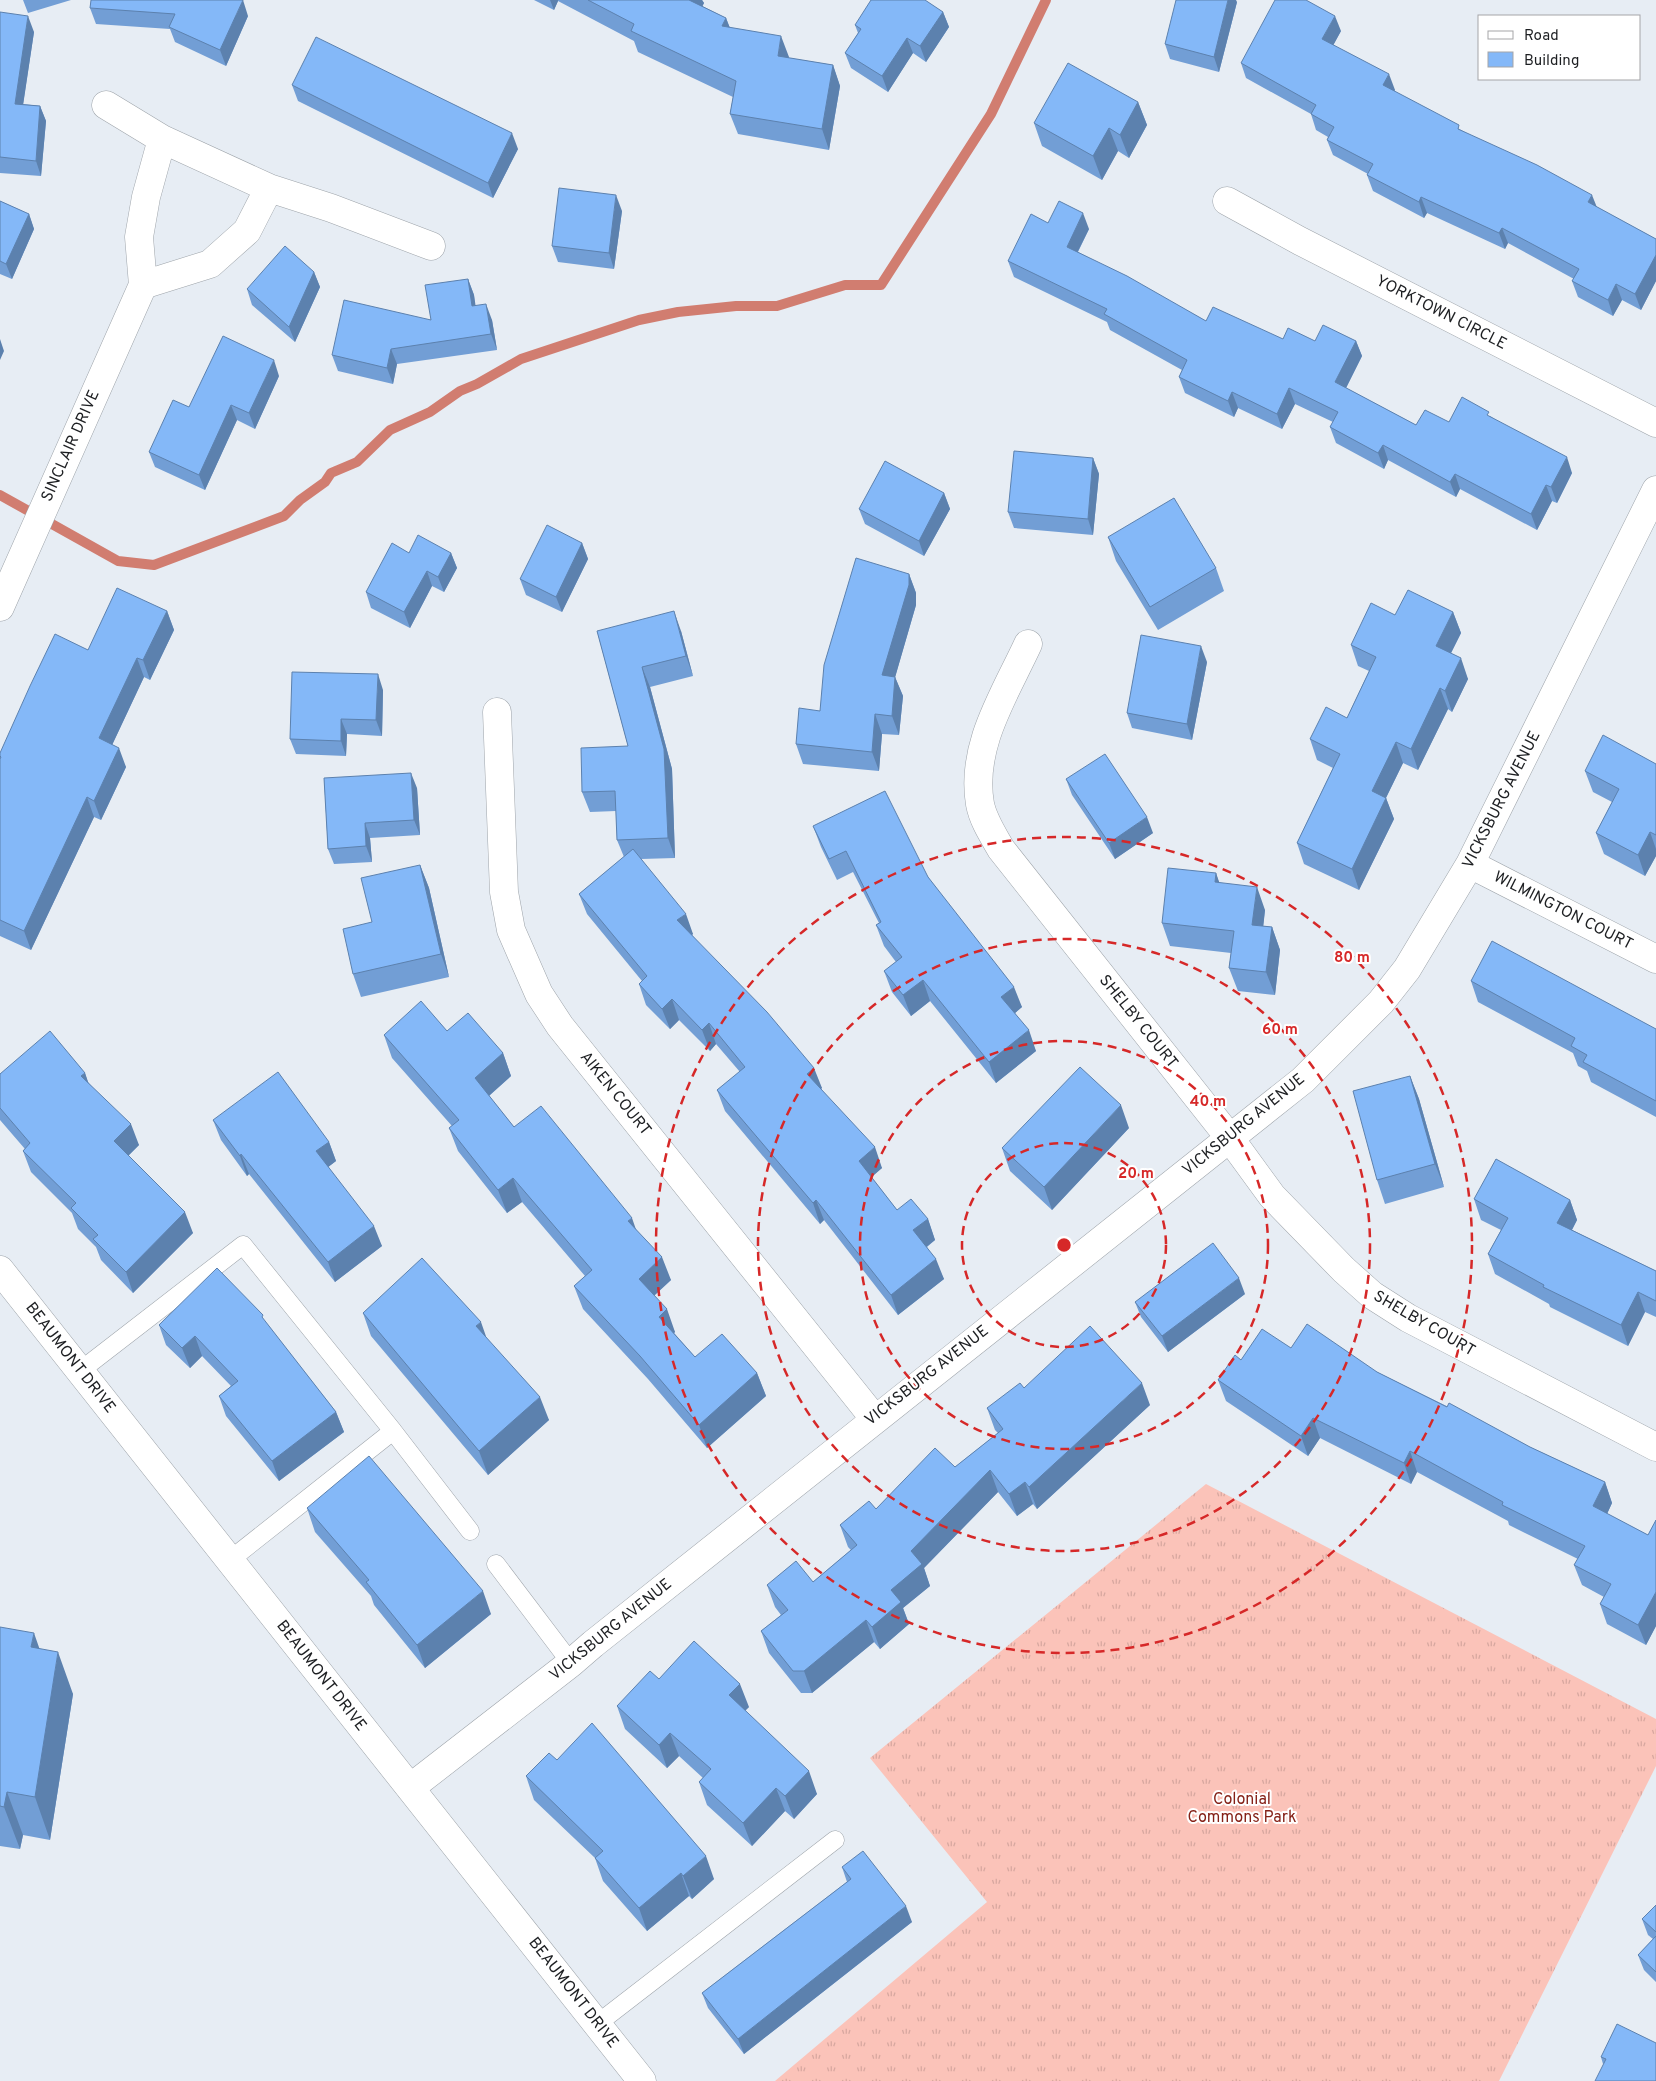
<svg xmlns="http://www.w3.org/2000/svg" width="1656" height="2081" font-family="Overpass,sans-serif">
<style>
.grass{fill:url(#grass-tufts)}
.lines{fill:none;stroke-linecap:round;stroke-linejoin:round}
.stream{stroke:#d17d70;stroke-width:10}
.service-casing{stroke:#9ea4aa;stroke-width:19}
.minor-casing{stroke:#9ea4aa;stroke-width:29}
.service{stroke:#fff;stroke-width:18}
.minor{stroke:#fff;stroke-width:28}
.wall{fill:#729ed5}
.shaded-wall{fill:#5c81ae}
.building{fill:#84b8f8;stroke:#5c81ae}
.ring{fill:none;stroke:#d62828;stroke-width:2.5;stroke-dasharray:9 6}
.labels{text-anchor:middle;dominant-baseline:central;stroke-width:4;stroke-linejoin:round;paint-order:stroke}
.street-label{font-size:16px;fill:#1d1f22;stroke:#fff}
.park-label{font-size:16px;fill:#852117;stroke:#fff}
.centre{fill:#d62828;stroke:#fff;stroke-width:2.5}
.ring-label{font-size:15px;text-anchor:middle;font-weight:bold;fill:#d62828;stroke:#fff;stroke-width:4;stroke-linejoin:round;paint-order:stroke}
</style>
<defs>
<pattern id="grass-tufts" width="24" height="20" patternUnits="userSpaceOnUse" patternTransform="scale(1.25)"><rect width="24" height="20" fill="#fbc3b9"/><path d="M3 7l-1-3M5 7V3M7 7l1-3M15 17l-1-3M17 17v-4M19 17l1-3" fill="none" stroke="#d7a79f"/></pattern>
</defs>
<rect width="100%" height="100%" fill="#e7edf4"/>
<path class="grass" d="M1206,1484l450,235v47l-157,315h-724l212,-179 -117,-144z"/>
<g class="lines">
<path class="stream" d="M0,495l118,66 36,4 130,-49 16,-16 25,-18 6,-9 26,-11 33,-32 40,-18 30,-21 17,-7 44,-25 118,-39 39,-8 58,-6h41l68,-21h36l110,-171 55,-114"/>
<g class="service-casing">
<path id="service" d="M80,1371l163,-126 150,186 77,100
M230,1560l163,-129
M496,1564l75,99
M597,2024l238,-184"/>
</g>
<g class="minor-casing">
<path id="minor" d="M162,139l107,49
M1227,201l73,40 356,182
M143,285l67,-21 37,-33 22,-43 62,20 100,38
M0,607l143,-322 -4,-48 7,-40 16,-58 -56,-34
M1028,644c-23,50 -58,102 -48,160 3,16 13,31 21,45l228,288 43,59 72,74 28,25 36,23 248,129
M497,712l7,180 7,38 28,64 21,32 314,392
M1470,864l186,95
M0,1270l642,811
M410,1788l161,-125 22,-19 710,-564 78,-78 26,-33 63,-105 186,-374"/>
</g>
<use href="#service" class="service"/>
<use href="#minor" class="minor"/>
</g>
<path class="wall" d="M23,0h48l-43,13z
M534,0h168l2,3 -2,3 24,12 4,10 59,29v1l44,7 7,21 -11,64 -91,-16 -8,-20 3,-17 -95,-45 -4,-11 -76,-40 -4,9z
M1237,2l-18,70 -49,-13 -5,-15z
M90,8l158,8 -22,50 -51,-24 -5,-13 -74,-5z
M0,12l34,20 -11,72 17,2 6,15 -5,55 -41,-3z
M943,12l6,15 -23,35 -13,-9 -25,39 -37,-24 -6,-15 13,-20 -3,-8z
M1341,31l-8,14 62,45 -1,1 67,39 135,77 60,32v42l-15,29 -19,-10 -9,16 -35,-19 -6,-16 2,-2 -66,-36 -3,6 -78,-36 -3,5 -51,-27 -6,-16 1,-1 -35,-19 -6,-15 1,-3 -12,-7 -5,-16 -65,-36 -5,-15z
M292,85l226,64 -25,49 -195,-97z
M1138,102l9,23 -18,33 -11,-7 -16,29 -60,-34 -8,-23z
M0,201l29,13 5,15 -22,50 -12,-5z
M622,211l-8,58 -56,-7 -6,-16z
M1048,223l41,6 -11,23 128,69 77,18 32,2h41l6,15 -16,32 70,37 33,-3 41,-6 82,57 -15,30 -5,-2 -15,29 -77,-41 -4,8 -68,-37 -4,9 -48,-26 -6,-16 3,-5 -38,-18 -13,25 -44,-21 -4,9 -49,-24 -6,-16 3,-7 -72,-40 -3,-8 -93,-45 -6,-16z
M314,272l6,15 -25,55 -43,-37 -5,-16z
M468,279l6,16 1,11 17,14 5,30 -100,14 -4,20 -55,-13 -6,-16 99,-35z
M279,376l-24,53 -18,-9 -32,70 -50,-23 -6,-15 40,-45z
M1093,458l6,16 -6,61 -79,-7 -6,-16z
M944,493l6,16 -26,47 -59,-32 -6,-15z
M1108,537l108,31 8,23 -66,39 -42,-69z
M582,543l6,16 -26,53 -36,-17 -6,-16z
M409,553h42l6,15 -13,24 -12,-6 -22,42 -39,-20 -5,-16z
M909,574l7,19v12l-21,72 8,19 -4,39 -17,-1 -3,37 -76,-7 -7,-20 24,-33z
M167,611l7,19 -24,50 -6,-3 -32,68 14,22 -25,53 -7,-3 -63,133 -31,-14v-183l88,-103z
M1453,612l8,21 -10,20 17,26 -16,33 -4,-3 -30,61 -15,-7 -17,35 8,21 -35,71 -55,-26 -7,-21 36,-75 -16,-8 -7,-21 37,-21 22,-47 -11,-5 -7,-21 44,-30z
M597,631h84l12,45 -43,11 22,82 3,89 -34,1 52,75 -1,1 130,153 -1,1 61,79 -11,9 26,33 31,9 7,21 -8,7 17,32 -46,36 -74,-95 -4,4 -95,-113 -8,-21 23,-18 -24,-28 -6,7 -31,-31 -9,9 -24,-24 -7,-21 3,-3 -55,-67 -8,-20 45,-37 -7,-17 -1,-29 -26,1 -8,-20 46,-46z
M1207,662l-15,78 -60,-12 -5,-15z
M383,690l-1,46 -35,-2 -1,22 -50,-2 -6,-15z
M1656,764v92l-11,20 -41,-22 -8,-21 16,-31 -19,-10 -8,-21z
M324,778l93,10 3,47 -50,3 2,24 -38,2 -6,-15z
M1066,779l87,54 -38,26 -43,-64z
M813,826l115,51 94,130 -7,6 21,38 -40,32 -66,-82 -19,15 -19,-24 -8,-21 12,-9 -12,-16 -8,-21 3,-2 -26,-51 -16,8 -16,-33z
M420,865l9,23 20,89 -88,20 -8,-23 19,-52z
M1216,873l3,10 46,27 -2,16 9,1 8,23 -5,45 -37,-4 -9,-23 2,-15 -61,-7 -8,-23z
M1471,981l185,48v88l-65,-35 -4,-11 -9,-5 -5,-13 -95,-51z
M447,1031l56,22 8,23 -22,20 25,31 121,101 36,52 -17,16 21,36 -1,1 21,24 62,16 9,23 -59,52 -59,-69 -65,-70 -9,-23 11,-10 -63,-74 -15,11 -49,-62 -9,-23 3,-2 -60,-68 -8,-23z
M85,1073l3,9 51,63 -11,11 65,77 -60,60 -32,-33 -5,-13 -18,-18 -6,-16 -41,-41 -8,-21 2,-2 -25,-29v-46z
M1410,1076l9,23 25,88 -59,17 -8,-24z
M213,1120l116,22 7,19 -8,6 54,79 -47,36 -86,-108 -2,2 -26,-36z
M1129,1128l-77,82 -42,-39 -8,-23z
M1474,1199l96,1 7,20 -5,10 84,41v46l-11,-5 -17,34 -78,-39 -1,-3 -54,-30 -7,-20 13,-24 -20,-10z
M1245,1294l-77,58 -27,-35 -6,-15z
M363,1313l123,25 63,82 -61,55 -117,-139z
M266,1323l70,89 8,20 -65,49 -53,-65 -7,-20 12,-10 -29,-30 -12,12 -24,-23 -7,-20z
M1291,1348l86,24 153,75 75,35 7,21 -5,11 41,21 8,-15v106l-10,19 -39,-21 -7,-20 4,-7 -22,-12 -8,-20 4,-6 -69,-34 -1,-4 -91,-49 -6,12 -91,-46 -12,18 -82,-55 -8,-21 23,-20z
M1024,1388l126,17 -113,104 -4,-5 -16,12 -19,-24 -74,76 6,18 -27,22 6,16 -29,25 -6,-7 -62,51h-11l-32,-40 -8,-22 20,-16 -6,-8 -8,-22 46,-3 38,-32 -3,-3 -8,-22 36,-16 79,-42 43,-34 -3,-3 -8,-22z
M307,1508l184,106 -66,54 -51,-63 -3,-9 -56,-64z
M0,1627l39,21 34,46 -23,146 -27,-5 -3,14 -20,-3z
M659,1679l90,28 -4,3 72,84 -23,25 -9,-8 -33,35 -45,-41 -8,-23 4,-4 -24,-22 -12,12 -42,-39 -8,-23z
M557,1760l157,119 -22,20 -3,-3 -42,35 -44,-50 -8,-23 -61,-58 -8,-24z
M842,1867l70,55 -168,132 -36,-46 -6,-15 145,-111z
M1656,1905v77l-12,-12 -6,-15 15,-16 -5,-4 -6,-16z
M1656,2043l-53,21 -2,-7z"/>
<path class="shaded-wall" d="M243,0l5,16 -22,50 -6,-16z
M550,0h8v1l-4,9z
M688,0h14l2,3 -8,17z
M1228,0h8l1,2 -18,70 -5,-15z
M943,12l6,15 -23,35 -6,-16z
M28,16l6,16 -13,87 -6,-15z
M1335,16l6,15 -13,24 -6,-16z
M726,18l8,21 -12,-13z
M781,36l8,21 -3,20 -8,-21z
M907,38l6,15 -25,39 -6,-16z
M833,65l7,21 -11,64 -7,-21z
M1389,74l6,16 -6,10 -6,-15z
M1138,102l9,23 -18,33 -9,-23z
M40,106l6,15 -5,55 -5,-15z
M1109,128l9,23 -16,29 -9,-24z
M512,133l6,16 -25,49 -5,-15z
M616,195l6,16 -8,58 -5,-16z
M1592,195l6,15 -10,-8z
M1421,197l6,16 -3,5 -5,-16z
M1083,213l6,16 -17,34 -5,-16z
M29,214l5,15 -22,50 -6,-15z
M1502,228l6,15 -3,6 -6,-16z
M1656,255v26l-15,29 -6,-16z
M314,272l6,15 -25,55 -6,-15z
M468,279l6,16 4,27 -6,-16z
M1616,284l6,16 -9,16 -5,-16z
M486,304l6,16 5,30 -6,-16z
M0,339l4,12 -4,9z
M1356,341l6,15 -21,42 -6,-16z
M391,349l6,15 -4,20 -6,-16z
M274,360l5,16 -24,53 -6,-16z
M1289,388l6,16 -13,25 -5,-15z
M1232,392l6,16 -4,9 -6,-16z
M231,405l6,15 -32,70 -6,-15z
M1383,445l5,15 -4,9 -6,-16z
M1567,457l5,16 -15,30 -6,-16z
M1093,458l6,16 -6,61 -5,-16z
M1455,474l5,15 -4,8 -6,-15z
M1546,485l6,16 -15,29 -6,-16z
M944,493l6,16 -26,47 -5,-15z
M582,543l6,16 -26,53 -6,-15z
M451,553l6,15 -13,24 -6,-15z
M427,571l5,15 -22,42 -6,-16z
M909,574l7,19v12l-26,90 -8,-20z
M167,611l7,19 -24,50 -7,-20z
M674,611l7,20 12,45 -7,-20z
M1453,612l8,21 -17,34 -8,-21z
M1201,646l6,16 -15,78 -5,-16z
M137,658l7,19 -38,81 -7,-20z
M1461,658l7,21 -16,33 -7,-21z
M642,667l8,20 22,82 3,89 -7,-20z
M378,674l5,16 -1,46 -6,-16z
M895,677l8,19 -4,39 -7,-19z
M1440,688l8,21 -30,61 -7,-21z
M875,714l7,20 -3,37 -7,-19z
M341,719l6,15 -1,22 -5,-15z
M1396,742l7,21 -24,49 -7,-21z
M119,748l7,19 -25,53 -7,-19z
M411,773l6,15 3,47 -6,-15z
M87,797l7,20 -63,133 -7,-19z
M1386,798l8,21 -35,71 -7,-21z
M1147,817l6,16 -38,26 -6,-16z
M365,823l5,15 2,24 -6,-16z
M1650,832l6,17v7l-11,20 -7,-21z
M420,865l9,23 20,89 -8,-23z
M1216,873l8,23 -9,-14z
M1257,887l8,23 -4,38 -9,-23z
M686,914l7,20 -8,7 -8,-21z
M1272,927l8,23 -5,45 -9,-23z
M923,980l7,21 -19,15 -8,-21z
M1014,987l8,20 -13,11 -8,-21z
M672,999l7,21 -9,9 -8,-20z
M709,1023l7,21 -6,7 -8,-21z
M1029,1030l7,21 -40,32 -7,-21z
M503,1053l8,23 -28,25 -8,-23z
M814,1068l8,20 -7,6 -8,-20z
M85,1073l7,21 -11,-18z
M1410,1076l9,23 25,88 -9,-23z
M1121,1105l8,23 -77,82 -8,-23z
M131,1124l8,21 -17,17 -8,-21z
M329,1142l7,19 -13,10 -7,-20z
M875,1147l7,21 -16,14 -7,-21z
M241,1154l8,20 -2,2 -7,-20z
M513,1178l9,24 -15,11 -9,-23z
M816,1200l8,20 -4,4 -7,-21z
M1570,1200l7,20 -12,23 -8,-20z
M185,1212l8,21 -60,60 -7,-21z
M632,1218l8,23 -12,-20z
M928,1219l7,21 -14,11 -8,-21z
M374,1226l8,20 -47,36 -7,-20z
M662,1257l9,23 -24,22 -8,-23z
M936,1259l8,20 -46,36 -7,-20z
M1239,1278l6,16 -77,58 -6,-16z
M1638,1292l7,20 -17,34 -7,-21z
M667,1309l8,23 -8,8 -8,-23z
M481,1322l8,23 -13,-19z
M195,1336l7,20 -12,12 -8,-20z
M757,1373l9,23 -59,52 -8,-23z
M1142,1383l8,22 -113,104 -8,-22z
M540,1397l9,23 -61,55 -9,-24z
M336,1412l8,20 -65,49 -7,-20z
M1313,1418l7,20 -12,18 -7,-20z
M1410,1451l7,21 -6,12 -7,-21z
M990,1470l8,22 -74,76 6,18 -27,22 6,16 -29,25 -8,-22 39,-76z
M1025,1482l8,22 -16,12 -8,-22z
M1605,1482l7,21 -11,24 -8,-21z
M483,1591l8,23 -66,54 -8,-23z
M1656,1592v34l-10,19 -8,-20z
M866,1620l8,22 -62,51 -8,-22z
M34,1633l15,43 -18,-29z
M58,1652l15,42 -23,146 -15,-43z
M740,1684l9,23 -11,11 -9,-23z
M670,1733l9,23 -12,12 -8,-23z
M809,1771l8,23 -23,25 -9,-23z
M776,1788l9,23 -33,35 -9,-23z
M7,1792l16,43 -3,14 -16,-42z
M706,1856l8,23 -22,20 -9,-23z
M681,1873l8,23 -42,35 -8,-23z
M906,1906l6,16 -168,132 -6,-15z"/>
<path class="building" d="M91,0h152l-23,50 -51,-23 6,-13 -85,-6z
M588,0h101l37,18 -4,8 59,10 -3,20 55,9 -11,64 -92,-15 6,-33 -105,-50 3,-7z
M871,0h54l18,12 -23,34 -13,-8 -25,38 -37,-23 16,-24 -6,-4z
M1176,0h52l-14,57 -49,-13z
M1275,0h31l29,16 -13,23 67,35 -6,11 76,40 -1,4 79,36 55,30 -4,7 68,37v16l-21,39 -19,-10 -8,16 -36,-19 7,-12 -77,-41 -3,5 -78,-36 -2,5 -52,-27 6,-11 -46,-24 7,-13 -23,-13 5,-9 -75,-42z
M0,12l28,4 -13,88 25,2 -4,55 -36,-4z
M316,37l196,96 -24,50 -196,-98z
M1068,63l70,39 -18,33 -11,-7 -16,28 -59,-33z
M559,188l57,7 -7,58 -57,-7z
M0,201l29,13 -23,50 -6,-3z
M1059,201l24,12 -16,34 60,29 79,45 7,-14 70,32 5,-11 27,13 8,-16 33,16 -21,41 81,43 9,-15 24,12 13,-25 27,15 -2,3 80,42 -16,30 -5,-2 -15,29 -76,-40 -5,8 -67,-37 -5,8 -48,-26 8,-15 -49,-24 -12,26 -45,-22 -4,9 -49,-24 8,-17 -83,-46 3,-5 -99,-48 23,-47 17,9z
M285,246l29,26 -25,55 -42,-38z
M468,279l4,27 14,-2 5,30 -100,15 -4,19 -55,-13 12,-55 87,20 -6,-35z
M223,336l51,24 -25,53 -18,-8 -32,70 -50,-23 24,-52 16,7z
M1014,451l79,7 -5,61 -80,-7z
M885,461l59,32 -25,48 -60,-32z
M1174,498l42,70 -66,39 -42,-70z
M547,525l35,18 -26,54 -36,-18z
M418,535l33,18 -13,24 -11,-6 -23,41 -38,-20 26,-49 17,10z
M856,558l53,16v11l-27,90 13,2 -3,39 -17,-2 -3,38 -76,-8 3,-36 21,3 4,-46z
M117,588l50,23 -24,49 -6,-2 -38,80 20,10 -25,53 -7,-4 -63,134 -24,-11v-161l1,-2 -1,-1v-3l30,-67 25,-52 33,16z
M1408,590l45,22 -17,34 25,12 -16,33 -5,-3 -29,61 -15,-7 -24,49 14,7 -34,71 -55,-26 43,-89 -30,-15 16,-32 21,11 29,-61 -25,-12 20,-42 24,12z
M674,611l12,45 -44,11 22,82 4,89 -51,2 -2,-49 -33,1 -1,-44 47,-2 -31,-115z
M1141,635l60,11 -14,78 -60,-11z
M292,672l86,2 -2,46 -35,-1v22l-51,-2z
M1603,735l53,29v71l-6,-3 -12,23 -42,-22 23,-44 -34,-18z
M1105,754l42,63 -38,26 -43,-64z
M411,773l3,47 -49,3 1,23 -38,3 -4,-71z
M885,791l43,86 86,110 -13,10 28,33 -40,32 -66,-82 -20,15 -19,-24 18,-14 -26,-32 5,-3 -35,-71 -17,8 -16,-33z
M633,849l53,65 -9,6 90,92 47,56 -7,6 68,73 -16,14 38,49 14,-11 17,20 -15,11 23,29 -45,36 -75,-95 -3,3 -96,-113 28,-23 -36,-44 -7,7 -30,-31 -10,10 -23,-25 8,-8 -68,-82z
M420,865l21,89 -88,20 -10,-45 29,-7 -11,-44z
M1168,868l48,5 -1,9 42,5 -5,38 20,2 -6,45 -37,-4 5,-37 -72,-8z
M1492,941l164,88v72l-73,-39 4,-7 -16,-9 4,-8 -104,-57z
M421,1001l26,30 21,-18 35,40 -28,25 39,49 27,-21 91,112 -4,3 34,36 -23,22 28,30 -8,8 36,40 27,-23 35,39 -58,52 -59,-69 -66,-70 18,-16 -79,-92 -15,12 -49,-62 10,-8 -75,-85z
M50,1031l35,42 -4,3 50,48 -17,17 71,71 -59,60 -33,-33 5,-4 -27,-27 5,-5 -53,-52 7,-8 -30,-35v-34z
M1080,1067l41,38 -77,82 -42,-39z
M278,1072l51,70 -13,9 58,75 -46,36 -87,-108 -1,2 -27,-36z
M1410,1076l25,88 -58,16 -24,-89z
M1496,1159l74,41 -13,23 99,48v30l-18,-9 -17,33 -78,-38 1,-2 -56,-31 20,-36 -34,-19z
M1213,1243l26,35 -77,58 -27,-34z
M422,1258l59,64 -5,4 64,71 -61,54 -116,-138z
M217,1268l46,47 -1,2 74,95 -64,49 -53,-65 19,-15 -43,-45 -13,12 -23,-23z
M1307,1324l70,48 70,35 2,-4 81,44 75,35 -12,24 55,29 8,-15v72l-18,33 -38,-21 11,-20 -37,-19 11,-19 -83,-41 1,-3 -93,-51 -6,12 -91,-45 -12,18 -83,-56 17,-25 6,5 21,-31 29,19z
M1090,1326l52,57 -113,104 -4,-5 -16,12 -19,-24 -79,81 11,13 -31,26 10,12 -29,25 -6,-7 -62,51h-11l-32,-40 27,-21 -21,-25 29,-24 17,21 44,-37 -17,-20 29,-24 7,8 59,-61 20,19 48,-38 -16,-21 33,-25 4,5z
M369,1456l114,135 -66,54 -51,-63 3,-2 -62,-72z
M0,1627l34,6 -3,14 27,5 -23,145 -28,-5 -3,15 -4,-1z
M694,1641l46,43 -11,11 80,76 -24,25 -9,-8 -33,35 -44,-41 12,-13 -41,-36 -11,12 -42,-39 33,-35 9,8z
M592,1723l114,133 -23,20 -2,-3 -42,35 -44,-50 8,-7 -77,-75 23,-23 8,7z
M863,1851l43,55 -168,133 -36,-46 149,-114 -9,-12z
M1656,1905v27l-14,-13z
M1656,1936v36l-18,-17z
M1617,2024l39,19v38h-61l11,-22 -5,-2z"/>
<g class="ring">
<circle cx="1064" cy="1245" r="102"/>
<circle cx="1064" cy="1245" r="204"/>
<circle cx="1064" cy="1245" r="306"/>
<circle cx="1064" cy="1245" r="408"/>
</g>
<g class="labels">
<g class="street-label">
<text transform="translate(1441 313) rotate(27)">YORKTOWN CIRCLE</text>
<text transform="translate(71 446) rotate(-66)">SINCLAIR DRIVE</text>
<text transform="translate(1502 800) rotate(-63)">VICKSBURG AVENUE</text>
<text transform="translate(1563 911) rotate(27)">WILMINGTON COURT</text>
<text transform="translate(1138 1022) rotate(51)">SHELBY COURT</text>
<text transform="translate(615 1094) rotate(51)">AIKEN COURT</text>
<text transform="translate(1244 1125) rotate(-39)">VICKSBURG AVENUE</text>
<text transform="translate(1424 1324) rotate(30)">SHELBY COURT</text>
<text transform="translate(70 1358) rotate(52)">BEAUMONT DRIVE</text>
<text transform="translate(927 1376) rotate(-38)">VICKSBURG AVENUE</text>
<text transform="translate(611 1630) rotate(-39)">VICKSBURG AVENUE</text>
<text transform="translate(321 1676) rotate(52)">BEAUMONT DRIVE</text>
<text transform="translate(573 1993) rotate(52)">BEAUMONT DRIVE</text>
</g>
<g class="park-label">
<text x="1242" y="1800">Colonial<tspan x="1242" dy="18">Commons Park</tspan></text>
</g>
</g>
<circle cx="1064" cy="1245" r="8" class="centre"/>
<g class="ring-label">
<text x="1352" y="962">80 m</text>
<text x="1280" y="1034">60 m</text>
<text x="1208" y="1106">40 m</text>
<text x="1136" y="1178">20 m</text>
</g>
<rect x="1478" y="15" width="162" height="65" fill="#ffffff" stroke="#a5a5a7"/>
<rect x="1488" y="31" width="25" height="8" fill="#ffffff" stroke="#a5a5a7"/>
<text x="1524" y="40" font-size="15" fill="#1d1f22">Road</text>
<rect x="1488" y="52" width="25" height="15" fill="#84b8f8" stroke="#a5a5a7"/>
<text x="1524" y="65" font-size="15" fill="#1d1f22">Building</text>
</svg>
